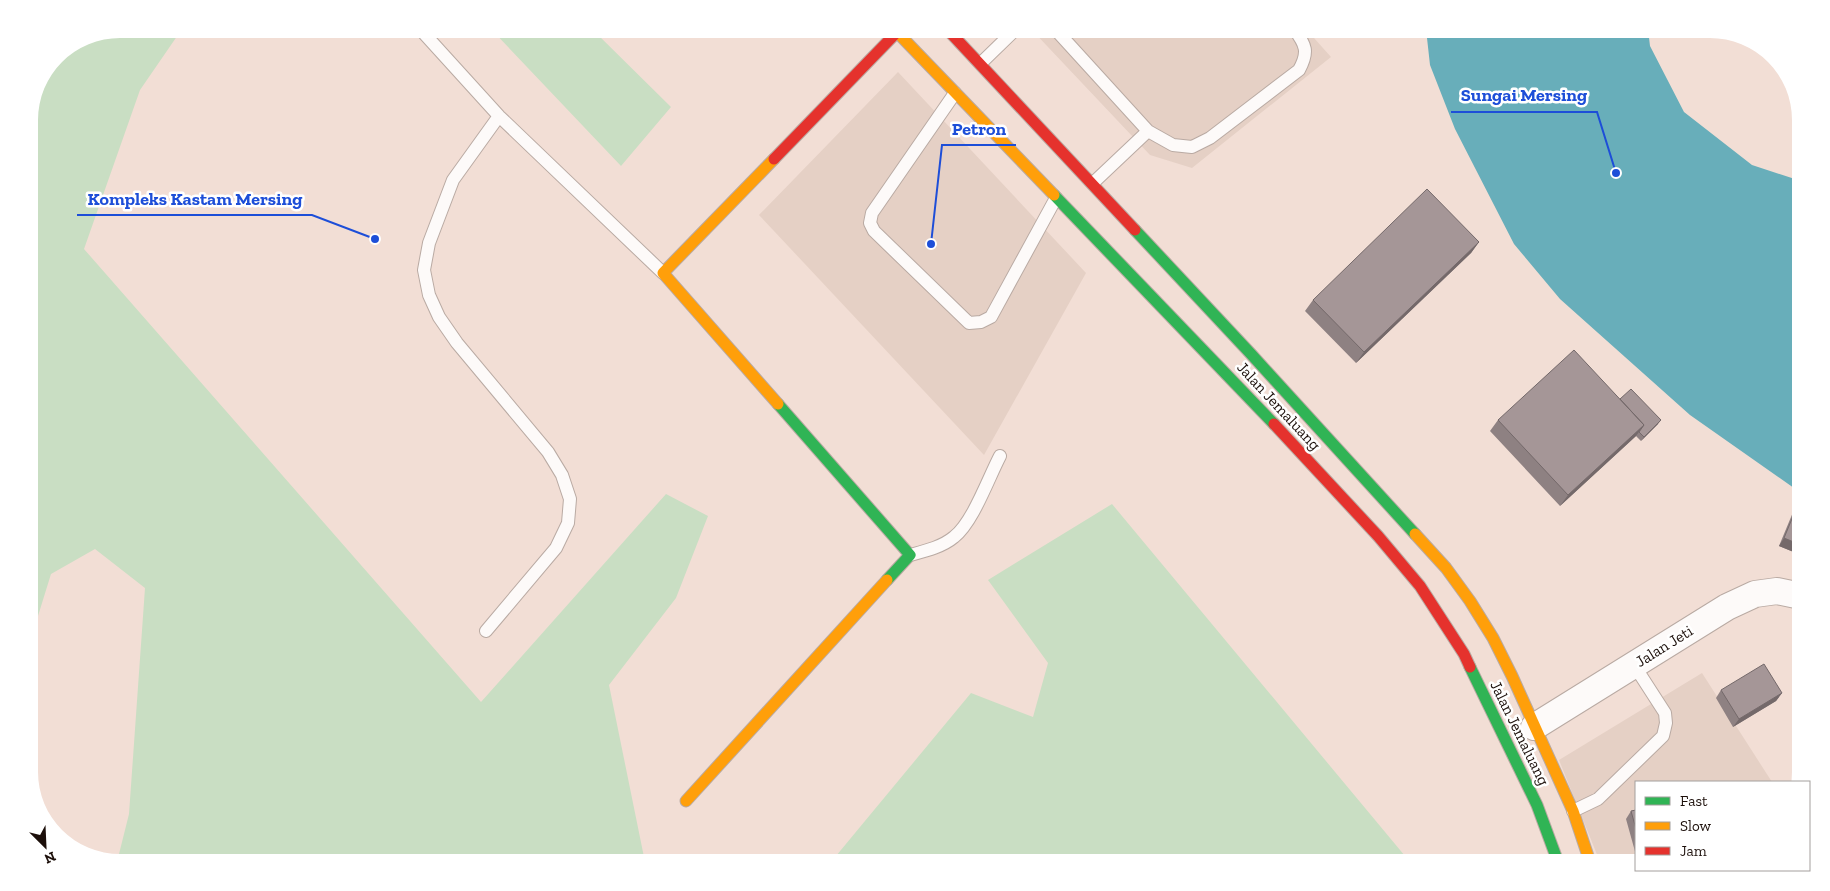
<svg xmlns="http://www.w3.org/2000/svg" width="1830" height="891" font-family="'Zilla Slab',serif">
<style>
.commercial{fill:#e5d0c5}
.green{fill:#c9dec3}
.water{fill:#68aeba}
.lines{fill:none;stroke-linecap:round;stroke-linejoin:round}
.lane-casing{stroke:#b9aaa3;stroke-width:14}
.street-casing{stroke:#b9aaa3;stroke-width:28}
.fast-casing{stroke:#b9aaa3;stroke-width:13}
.slow-casing{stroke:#b9aaa3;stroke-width:13}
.jam-casing{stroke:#b9aaa3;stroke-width:13}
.lane{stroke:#fdfaf9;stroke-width:12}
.street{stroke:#fdfaf9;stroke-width:26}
.fast{stroke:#30b455;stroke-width:11}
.slow{stroke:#ff9f0a;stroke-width:11}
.jam{stroke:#e5322d;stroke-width:11}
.wall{fill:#8e8182}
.shaded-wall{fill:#74696a}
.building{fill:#a59697;stroke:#74696a}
.labels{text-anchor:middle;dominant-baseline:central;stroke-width:5;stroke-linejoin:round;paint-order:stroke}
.street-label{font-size:16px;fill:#1c0f0a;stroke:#fff}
.leader{fill:none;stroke:#1d4ed8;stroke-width:2}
.callout-dot{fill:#1d4ed8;stroke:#fff;stroke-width:2}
.callout-label{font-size:18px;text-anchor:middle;font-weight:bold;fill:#1d4ed8;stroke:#fff;stroke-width:5;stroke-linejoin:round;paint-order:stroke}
</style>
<rect width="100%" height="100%" fill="#f2ded5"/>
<path class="commercial" d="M1031,29h275l25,28 -139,111 -42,-13z
M898,72l188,201 -102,182 -225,-240z
M1702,673l70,109h-136v80h-36l-41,-102z"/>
<path class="green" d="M119,29h63l-42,61 -56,159 397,453 185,-208 42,22 -32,82 -67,87 36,177h-528l12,-48 16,-226 -50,-39 -44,25 -22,71v-532l26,-58 30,-19z
M491,29h101l79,78 -50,59z
M1112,504l298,358h-579l140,-169 62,24 15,-54 -60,-83z"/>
<path class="water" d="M1426,29h222l2,17 34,66 68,53 49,16v312l-111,-78 -130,-116 -46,-55 -59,-115 -25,-64z"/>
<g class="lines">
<g class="lane-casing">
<path id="lane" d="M420,29l79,87 164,157
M1055,29l93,102 25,14 19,2 18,-9 89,-68c10,-18 7,-25 -5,-41
M981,63l35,-34
M955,93l-83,120 -2,10 4,8 95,92 12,-1 10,-5 65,-119
M1093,183l55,-52
M910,555c15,-4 32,-8 44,-18 19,-15 34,-58 46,-81
M486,631l70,-83 12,-25 2,-24 -8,-24 -14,-23 -91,-109 -18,-26 -10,-22 -5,-25 5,-27 24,-63 46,-64
M1573,811l25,-12 65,-63 3,-13 -1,-10 -31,-48"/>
</g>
<g class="street-casing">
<path id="street" d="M1534,727l193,-120 28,-13 22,-3 24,5"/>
</g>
<g class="fast-casing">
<path id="fast" d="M1054,195l220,229
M1135,230l116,124 164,180
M778,404l132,151 -23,25
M1470,667l67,138 21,57"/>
</g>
<g class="slow-casing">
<path id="slow" d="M894,29l160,166
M774,159l-111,114 115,131
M1415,534l31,34 24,33 23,37 19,38 61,135 17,51
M686,801l201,-221"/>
</g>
<g class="jam-casing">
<path id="jam" d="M947,29l188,201
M774,159l123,-127
M1274,424l104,112 42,50 44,68 6,13"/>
</g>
<use href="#lane" class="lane"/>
<use href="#street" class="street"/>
<use href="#fast" class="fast"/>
<use href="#slow" class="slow"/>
<use href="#jam" class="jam"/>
</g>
<path class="wall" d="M1479,242l-8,11 -115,110 -51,-52 8,-11z
M1620,399l38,25 -17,17 -5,-5 -76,70 -70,-75 8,-11z
M1801,497v58l-22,-9 17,-41z
M1721,690l61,3 -6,8 -43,26 -17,-29z
M1636,810v45l-10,-36 5,-8z"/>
<path class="shaded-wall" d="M1479,242l-8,11 -115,110 8,-11z
M1661,420l-3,4 -17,17 3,-4z
M1644,425l-8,11 -76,70 8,-11z
M1784,538l17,7v10l-22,-9z
M1782,693l-6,8 -43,26 6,-8z"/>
<path class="building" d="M1427,189l52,53 -115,110 -51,-52z
M1574,350l70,75 -76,70 -70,-75z
M1631,389l30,31 -17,17 -5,-5 5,-7 -24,-26z
M1801,497v48l-17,-7z
M1764,664l18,29 -43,26 -18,-29z
M1636,810v19l-5,-18z"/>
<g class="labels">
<g class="street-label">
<text transform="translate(1279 406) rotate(47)">Jalan Jemaluang</text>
<text transform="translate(1664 646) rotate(-32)">Jalan Jeti</text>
<text transform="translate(1520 733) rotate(64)">Jalan Jemaluang</text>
</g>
</g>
<path d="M0 0H1830V891H0ZM120 38H1710A82 82 0 0 1 1792 120V772A82 82 0 0 1 1710 854H120A82 82 0 0 1 38 772V120A82 82 0 0 1 120 38Z" fill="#fff" fill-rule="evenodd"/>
<path class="leader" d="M1616 173L1597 112H1451M931 244L942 145H1016M375 239L312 215H77"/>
<g class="callout-dot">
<circle cx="1616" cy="173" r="5"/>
<circle cx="931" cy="244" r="5"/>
<circle cx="375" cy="239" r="5"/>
</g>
<g class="callout-label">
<text x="1524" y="101">Sungai Mersing</text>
<text x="979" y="135">Petron</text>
<text x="195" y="205">Kompleks Kastam Mersing</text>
</g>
<rect x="1635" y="781" width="175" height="90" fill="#ffffff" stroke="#a49f9d"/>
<rect x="1645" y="797" width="25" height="8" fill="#30b455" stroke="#a49f9d"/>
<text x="1680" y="806" font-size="15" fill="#1c0f0a">Fast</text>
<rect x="1645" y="822" width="25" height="8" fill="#ff9f0a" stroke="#a49f9d"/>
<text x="1680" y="831" font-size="15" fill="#1c0f0a">Slow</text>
<rect x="1645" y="847" width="25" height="8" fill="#e5322d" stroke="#a49f9d"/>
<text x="1680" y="856" font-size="15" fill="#1c0f0a">Jam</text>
<g transform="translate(45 846) rotate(156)" stroke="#ffffff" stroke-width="4" paint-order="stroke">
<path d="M0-4L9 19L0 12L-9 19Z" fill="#1c0f0a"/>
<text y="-8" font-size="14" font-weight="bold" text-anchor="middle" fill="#1c0f0a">N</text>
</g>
</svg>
